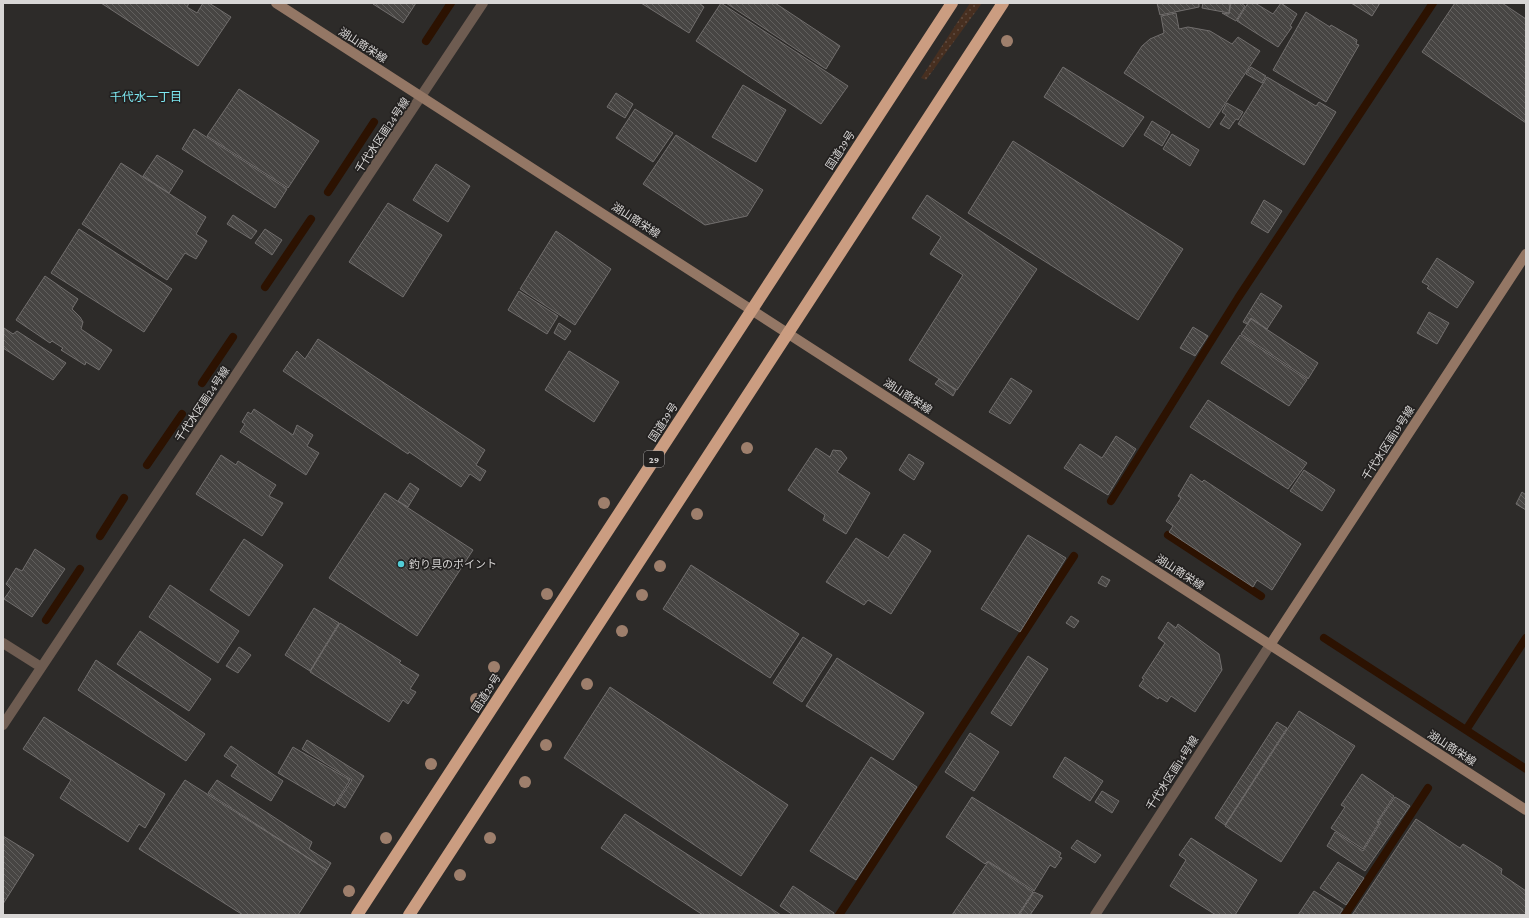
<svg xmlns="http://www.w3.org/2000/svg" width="1529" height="918" font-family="'Crimson Pro','Noto Sans JP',serif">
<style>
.grass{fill:url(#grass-dots)}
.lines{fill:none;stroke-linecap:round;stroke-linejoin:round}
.stream{stroke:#2c1201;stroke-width:8}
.building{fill:url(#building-back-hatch);stroke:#716e6d}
.street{stroke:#6e5c51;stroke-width:10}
.secondary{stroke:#947765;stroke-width:10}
.highway{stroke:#cb9d81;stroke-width:12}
.tree{fill:#9e7f6c}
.poi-dot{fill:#52ccd6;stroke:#232120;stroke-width:1.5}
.labels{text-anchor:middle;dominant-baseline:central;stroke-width:3.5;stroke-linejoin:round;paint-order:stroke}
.shield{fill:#232120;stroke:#a2a09f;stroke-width:1}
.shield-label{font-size:10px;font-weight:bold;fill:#d8d6d5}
.street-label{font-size:11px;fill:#d8d6d5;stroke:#232120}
.poi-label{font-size:11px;fill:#d8d6d5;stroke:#232120;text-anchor:start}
.neighbourhood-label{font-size:12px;fill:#7de8f2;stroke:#232120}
</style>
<defs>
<pattern id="grass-dots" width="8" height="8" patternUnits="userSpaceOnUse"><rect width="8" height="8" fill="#472f20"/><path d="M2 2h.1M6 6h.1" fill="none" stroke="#614c40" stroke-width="1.8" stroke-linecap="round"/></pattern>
<pattern id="building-back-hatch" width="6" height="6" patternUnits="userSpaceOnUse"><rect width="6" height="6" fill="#474543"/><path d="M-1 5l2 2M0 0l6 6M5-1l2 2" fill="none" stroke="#615f5d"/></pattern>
</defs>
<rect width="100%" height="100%" fill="#2d2b29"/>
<path class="grass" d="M970,3h12l-56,77 -5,-2z"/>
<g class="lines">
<path class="stream" d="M426,41l25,-38
M328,192l46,-70
M265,287l46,-68
M202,383l31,-46
M147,465l35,-51
M1111,501l127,-203 195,-295
M1168,535l93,61
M100,536l24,-38
M46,620l34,-51
M1324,638l202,131
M1466,730l60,-92
M839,915l235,-359
M1345,915l83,-127"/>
</g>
<path class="building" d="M101,3h88l-2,4 10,6 6,-10h6l22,14 -33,49z
M374,3h42l-13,20 -30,-19z
M641,3h58l5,4 -15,26z
M721,3l127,83 -27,38 -125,-83z
M726,3h49l65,43 -14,23z
M1157,3h42v4l-39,8z
M1203,3h27l-1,10 -27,-5z
M1231,3h10l4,3 -9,15 -14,-8 7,1z
M1248,3h7l18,11 8,-11 16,11 -7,12 2,1 -14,20 -41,-26z
M1351,3h29l-8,13z
M1455,3h47l24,16v104l-104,-71z
M1306,12l24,15 1,-2 26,15 -1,4 3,1 -33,57 -53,-32z
M1176,13l3,16 9,-2 22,4 22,13 6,-7 22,14 -51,77 -85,-55 18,-27 8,-7 14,-6 -3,-17z
M1063,67l81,50 -21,30 -79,-50z
M1251,67l15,9 -4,7 -16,-9z
M1267,77l49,29 3,-4 17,10 -32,53 -66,-41z
M743,85l43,25 -30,52 -44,-25z
M239,89l80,52 -31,47 -81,-52z
M616,93l17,11 -8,14 -18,-11z
M1227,103l16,9 -5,8 -2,-1 -7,10 -9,-5 6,-9 -4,-3z
M635,109l38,24 -20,29 -37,-24z
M1152,121l18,11 -8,14 -18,-11z
M194,129l93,60 -12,19 -93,-59z
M1172,134l27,16 -9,16 -27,-17z
M676,135l87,55 -16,26 -42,9 -62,-41z
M1013,141l170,108 -45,71 -170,-107z
M157,155l26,16 -14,22 -26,-17z
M121,163l85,54 -10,17 11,7 -11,18 -11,-6 -18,27 -85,-56z
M436,164l34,22 -22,36 -35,-22z
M927,195l110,74 -80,121 -48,-30 54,-85 -33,-21 11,-17 -29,-19z
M1264,200l18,11 -14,22 -17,-10z
M388,203l54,32 -39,62 -54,-35z
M233,215l24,16 -6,8 -24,-15z
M79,229l93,60 -28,43 -93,-59z
M265,229l17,11 -10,15 -17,-12z
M556,231l55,38 -36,56 -55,-36z
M1437,258l37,24 -17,26 -30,-20 2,-2 -7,-4z
M45,276l33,23 -6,10 8,8 3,5 -2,7 31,21 -13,20 -13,-8 -1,3 -24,-15 2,-2 -11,-7 -2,2 -34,-23z
M519,291l39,25 -11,18 -39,-24z
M1261,293l21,13 -15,23 -16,-11 -4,6 -4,-2z
M1429,312l20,11 -12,21 -20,-11z
M1251,319l67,44 -10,16 -67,-45z
M559,323l12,8 -6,9 -11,-7z
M1193,327l15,9 -13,20 -15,-8z
M4,328l9,6 4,-3 49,32 -13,17 -50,-32z
M1240,335l67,45 -18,26 -68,-43z
M318,339l167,111 -9,15 10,6 -6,10 -10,-7 -9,13 -52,-35 -1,2 -125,-83 14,-20 8,8z
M569,351l50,31 -25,40 -49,-32z
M1011,378l21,13 -22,33 -21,-12z
M939,379l17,11 -3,6 -18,-12z
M1208,400l99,63 -19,26 -98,-62z
M254,409l39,26 4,-10 16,10 -6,11 12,7 -13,22 -66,-43 5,-8 -3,-2 6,-10 3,2z
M1116,436l20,13 -28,46 -44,-27 16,-24 22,14z
M816,448l14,9 3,-7 8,1 6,7 -10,14 33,21 -24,41 -23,-14 2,-5 -37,-25z
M909,454l15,9 -10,17 -15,-10z
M221,455l15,10 2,-4 38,24 -7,11 14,7 -21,33 -66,-42z
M1304,470l31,20 -13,21 -32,-20z
M1191,474l11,8 2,-2 97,64 -29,46 -15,-10 -4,7 -84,-55 4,-6 -7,-5 15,-23 -3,-2z
M410,483l9,6 -11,18 -10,-6z
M1522,492l4,3v15l-10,-6z
M385,493l88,57 -56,86 -88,-58z
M904,534l27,17 -40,63 -23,-14 -4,5 -38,-23 30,-44 32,20z
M1028,535l38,23 -46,74 -39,-23z
M244,539l39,26 -34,51 -39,-26z
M35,549l30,20 -33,48 -28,-18 7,-10 -5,-5 10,-16 6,3z
M691,565l108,69 -29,44 -107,-69z
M1102,576l8,4 -4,7 -8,-4z
M170,585l69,46 -21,32 -69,-46z
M314,608l25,15 -29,48 -25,-16z
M1071,616l8,5 -5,7 -8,-5z
M1168,622l8,6 2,-4 41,30 3,16 -27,42 -24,-16 -4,6 -8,-5 -1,2 -19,-13 5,-7 -2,-1 23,-35 -7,-5z
M340,623l61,38 -2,2 20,12 -9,14 6,3 -8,12 -5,-4 -14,22 -79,-50z
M140,631l71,48 -22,32 -72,-47z
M803,637l29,18 -30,47 -29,-19z
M239,647l12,8 -13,18 -12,-7z
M1028,656l20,13 -37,57 -20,-13z
M837,658l87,55 -31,47 -87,-54z
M96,660l109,74 -19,27 -108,-71z
M610,687l178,118 -47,71 -177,-118z
M1299,711l56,35 -74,116 -56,-36z
M44,717l121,77 -20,34 -6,-4 -11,18 -68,-44 11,-18 -48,-31z
M1277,722l10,6 -62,97 -10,-7z
M970,733l29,19 -25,39 -29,-19z
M307,740l57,36 -19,32 -8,-5 15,-23 -50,-31z
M231,746l52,35 -12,20 -40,-25 7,-11 -14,-9z
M293,747l57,33 -16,26 -56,-33z
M871,757l46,30 -61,93 -46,-29z
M1065,757l38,24 -13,20 -37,-24z
M1362,774l32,22 -17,26 2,1 -16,26 -32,-21 14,-21 -4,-2z
M185,780l142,90 -29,45h-55l-104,-66z
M217,780l95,62 -3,7 22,14 -4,7 -119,-77z
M1102,791l17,10 -7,12 -17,-11z
M972,797l89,56 -2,4 3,1 -7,10 -5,-3 -16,26 -46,-30 -3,3 -39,-27z
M1395,797l15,9 -45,65 -38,-25 8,-14 28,19 18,-29h-3z
M625,814l156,101h-78l-102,-67z
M1416,819l44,29 3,-4 39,25 -1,5 25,17v24h-174z
M3,836l31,19 -31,49z
M1191,838l66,42 -22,35h-19l-46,-29 16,-26 -7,-5z
M1077,840l24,15 -6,8 -24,-15z
M988,862l45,30 -15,23h-66z
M1338,862l26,16 -18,27 -26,-17z
M793,886l41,27 -1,2h-40l-13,-9z
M1314,891l29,18 -4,6h-41z
M1034,892l9,4 -13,19h-11z"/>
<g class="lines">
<path class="street" d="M3,643l38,24
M3,725l480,-722
M1095,915l175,-270"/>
<path class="secondary" d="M276,3l1250,807
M1270,645l256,-391"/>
<path class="highway" d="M357,915l595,-912
M409,915l594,-912"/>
</g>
<g class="tree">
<circle cx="1007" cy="41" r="6"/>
<circle cx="747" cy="448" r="6"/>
<circle cx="604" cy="503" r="6"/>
<circle cx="697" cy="514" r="6"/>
<circle cx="660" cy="566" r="6"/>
<circle cx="547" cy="594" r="6"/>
<circle cx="642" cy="595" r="6"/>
<circle cx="622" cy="631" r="6"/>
<circle cx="494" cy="667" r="6"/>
<circle cx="587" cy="684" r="6"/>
<circle cx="476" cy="699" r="6"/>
<circle cx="546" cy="745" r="6"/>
<circle cx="431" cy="764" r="6"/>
<circle cx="525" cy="782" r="6"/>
<circle cx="386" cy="838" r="6"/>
<circle cx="490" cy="838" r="6"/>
<circle cx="460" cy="875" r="6"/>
<circle cx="349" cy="891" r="6"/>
</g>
<circle class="poi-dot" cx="401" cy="564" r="4"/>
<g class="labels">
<rect class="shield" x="644" y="451" width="20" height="16" rx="3"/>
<g class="shield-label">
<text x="654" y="459">29</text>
</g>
<g class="street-label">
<text transform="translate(363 45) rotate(33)">湖山商栄線</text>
<text transform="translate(382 135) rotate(-56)">千代水区画24号線</text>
<text transform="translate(840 150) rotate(-57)">国道29号</text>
<text transform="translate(636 220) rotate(33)">湖山商栄線</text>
<text transform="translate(908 396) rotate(33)">湖山商栄線</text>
<text transform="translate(202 404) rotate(-56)">千代水区画24号線</text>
<text transform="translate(663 422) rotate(-57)">国道29号</text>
<text transform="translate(1388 443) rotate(-57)">千代水区画19号線</text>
<text transform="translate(1180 572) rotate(33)">湖山商栄線</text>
<text transform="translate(486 693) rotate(-57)">国道29号</text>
<text transform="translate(1452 748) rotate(33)">湖山商栄線</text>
<text transform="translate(1172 773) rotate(-57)">千代水区画14号線</text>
</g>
<g class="poi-label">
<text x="409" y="564">釣り具のポイント</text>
</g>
<g class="neighbourhood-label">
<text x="146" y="97">千代水一丁目</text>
</g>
</g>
<rect width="1529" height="918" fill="none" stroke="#d8d6d5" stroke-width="8"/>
</svg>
